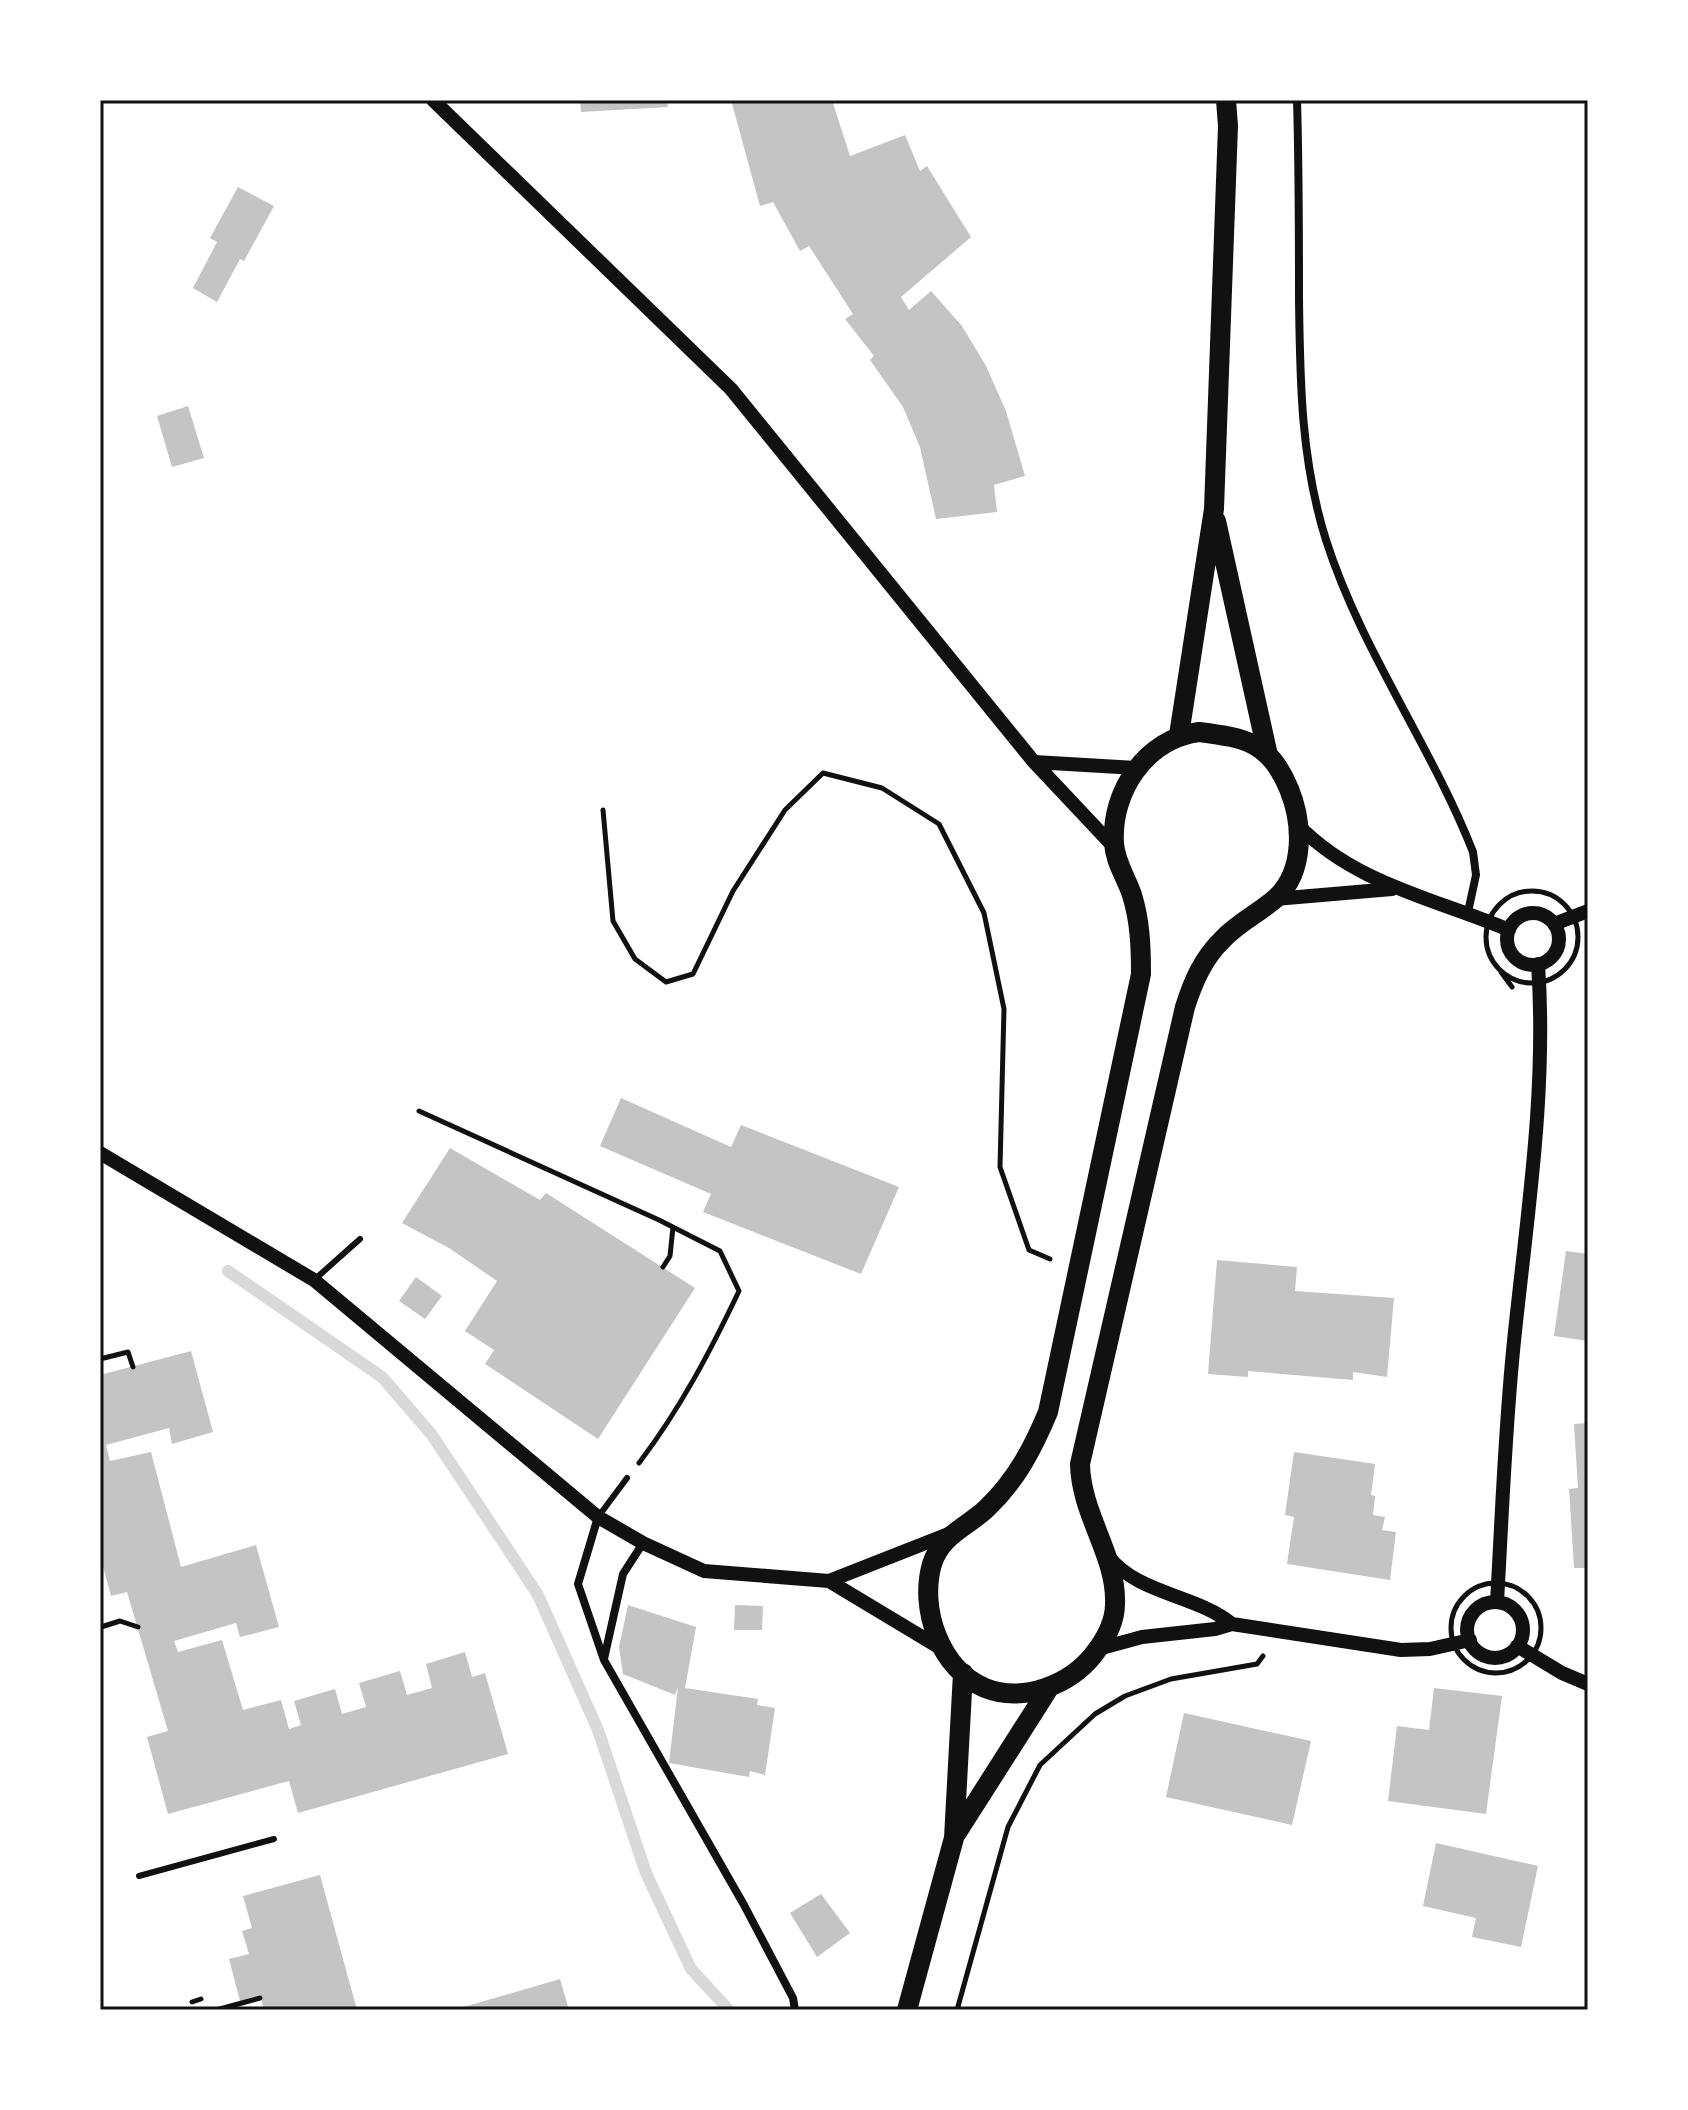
<svg xmlns="http://www.w3.org/2000/svg" width="1688" height="2110" font-family="Merriweather,serif">
<style>
.lines{fill:none;stroke-linecap:round;stroke-linejoin:round}
.stream{stroke:#d9d9d9;stroke-width:12}
.building{fill:#c4c4c4}
.path{stroke:#111;stroke-width:5}
.service{stroke:#111;stroke-width:6}
.minor{stroke:#111;stroke-width:8}
.tertiary{stroke:#111;stroke-width:14}
.primary{stroke:#111;stroke-width:20}
.neatline{fill:none;stroke:#111;stroke-width:3}
</style>
<rect width="100%" height="100%" fill="#fff"/>
<g class="lines">
<path class="stream" d="M228,1271l154,106 50,58 106,160 60,135 48,143 45,96 38,41"/>
</g>
<path class="building" d="M580,100h87l1,7 -87,5z
M731,100h101l18,56 55,-21 15,36 7,-5 44,71 -70,60 8,13 22,-19 31,35 24,40 20,45 19,65 -31,9 3,27 -61,7 -16,-72 -17,-40 -33,-47 4,-4 -29,-37 8,-5 -44,-68 -9,5 -27,-49 -13,4z
M238,187l36,19 -30,55 -4,-2 -23,43 -24,-14 24,-46 -7,-4z
M188,406l16,52 -32,9 -15,-51z
M621,1098l110,49 10,-22 158,62 -38,87 -158,-62 8,-18 -111,-48z
M450,1148l90,52 6,-7 149,95 -97,151 -113,-75 9,-14 -29,-19 32,-50 -48,-33 -47,-25z
M1566,1251l22,3v87l-34,-5z
M1217,1260l80,7 -2,24 99,7 -7,79 -34,-5v8l-105,-9v6l-40,-3z
M416,1277l26,19 -17,23 -26,-18z
M191,1351l22,81 -41,12 -3,-16 -63,17 4,16 41,-9 30,115 75,-22 23,82 -39,10 -4,-14 -62,18 4,11 44,-12 21,70 38,-10 8,29 12,-4 -7,-24 41,-12 7,25 24,-7 -7,-24 41,-12 7,24 25,-7 -6,-24 39,-12 7,25 13,-4 23,81 -210,59 -9,-32 -121,33 -21,-77 21,-6 -41,-139 -16,4 -11,-41v-180z
M1588,1423v145h-14l-5,-79 9,-1 -4,-64z
M1294,1452l81,12 -4,31 4,1 -2,19 12,2 -3,13 14,2 -6,48 -103,-16 7,-47 -9,-2z
M628,1605l68,22 -11,61 73,11 -1,6 18,3 -10,67 -15,-4 -1,6 -80,-14 9,-76 -3,8 -52,-21 -4,-27z
M735,1605l28,1 -1,24h-28z
M1434,1688l68,8 -16,118 -98,-13 9,-75 32,4z
M1184,1713l127,28 -19,84 -126,-28z
M1436,1843l102,23 -17,81 -49,-10 4,-19 -53,-12z
M320,1875l37,135h-93l-4,-15 -20,6 -11,-42 20,-5 -7,-23 10,-3 -9,-32z
M821,1894l29,39 -33,24 -27,-44z
M560,1979l9,31h-112v-1z"/>
<g class="lines">
<path class="path" d="M603,810l10,111 22,38 31,23 27,-8 40,-83 52,-81 38,-37 59,15 57,36 45,89 20,96 -4,158 29,83 21,9
M1486 937a46 46 0 1 1 92 0a46 46 0 1 1-92 0Z
M1501,972l11,15
M419,1111l240,109 61,31 19,40c-29,61 -59,118 -100,172
M663,1267l7,-11 3,-29
M100,1359l28,-7 5,15
M1451 1628a45 45 0 1 1 90 0a45 45 0 1 1-90 0Z
M101,1627l19,-6 18,6
M192,2002l9,-3
M216,2010l44,-12
M957,2010l51,-183 32,-62 55,-51 30,-18 46,-17 86,-15 6,-8"/>
<path class="service" d="M314,1280l46,-41
M598,1517l29,-39
M139,1876l135,-37"/>
<path class="minor" d="M1297,100c2,67 2,133 2,200 1,82 2,161 27,240 35,110 105,205 147,312l3,23 -8,37
M598,1517l-20,67 26,76 140,245 49,93 2,12
M604,1659l19,-85 20,-31"/>
<path class="tertiary" d="M433,100l298,289 303,373 80,85
M1034,762l102,6
M1298,825c57,59 138,74 211,105
M1275,899l117,-10
M1507 939a26 26 0 1 1 52 0a26 26 0 1 1-52 0Z
M1554,924l34,-13
M100,1153l214,127 284,237 45,26 61,28 125,10 122,-48
M1108,1556c31,39 87,38 124,68
M829,1581l113,68
M1497,1602c5,-87 8,-174 17,-261 13,-126 33,-250 24,-377
M1467 1630a28 28 0 1 1 56 0a28 28 0 1 1-56 0Z
M1517,1646l45,27 26,11
M1098,1649l44,-12 73,-8 17,-5 169,26 29,-1 40,-9"/>
<path class="primary" d="M1216,521l51,230
M1199,732c47,6 71,10 90,57 14,34 16,82 -13,109 -17,15 -38,25 -53,41 -20,19 -30,43 -38,68l-105,457c1,51 37,92 35,140 0,18 -10,36 -21,50 -24,31 -71,49 -109,34 -45,-19 -66,-79 -53,-124 9,-29 35,-37 54,-55 30,-28 47,-61 62,-97l93,-438c0,-28 -1,-53 -9,-79 -6,-18 -17,-33 -18,-52 -3,-52 32,-104 85,-111z
M1179,735l35,-226 14,-383 -2,-26
M956,1834l93,-146
M907,2010l47,-172 9,-165"/>
</g>
<rect width="1688" height="2110" fill="none" stroke="#ffffff" stroke-width="204"/>
<rect x="102" y="102" width="1484" height="1906" class="neatline"/>
</svg>
